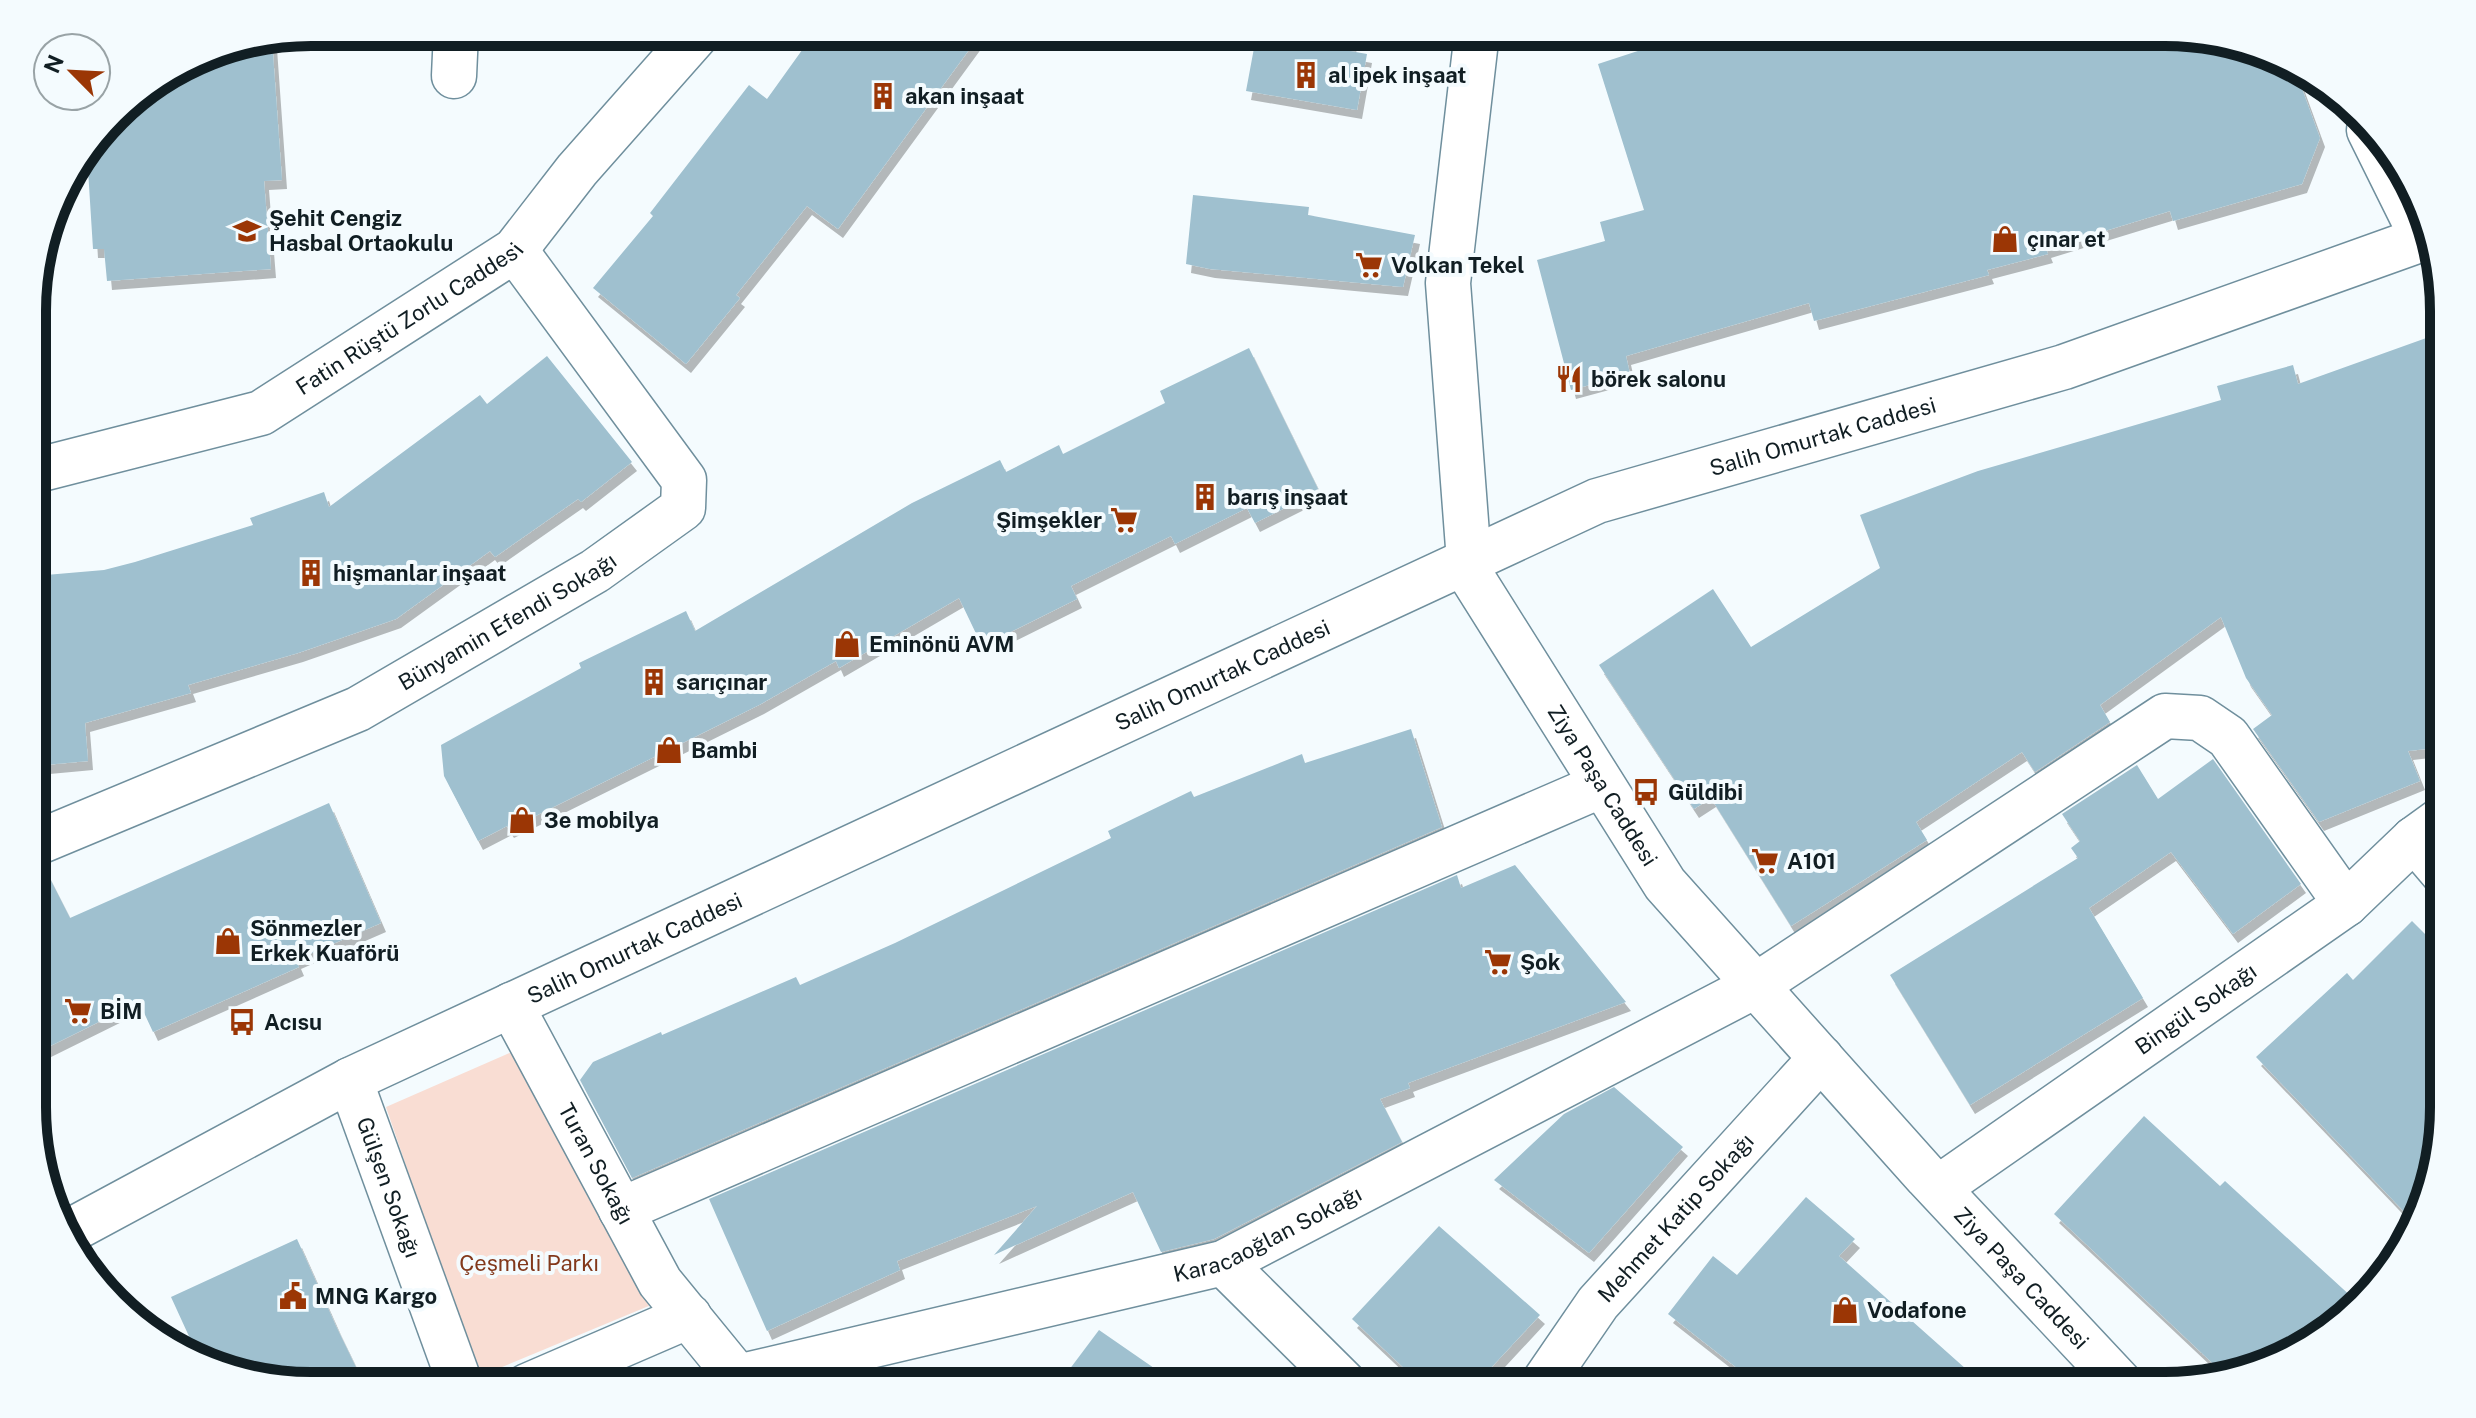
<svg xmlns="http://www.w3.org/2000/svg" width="2476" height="1418" font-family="'Public Sans',sans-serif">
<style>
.green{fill:#f9ddd3}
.building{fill:#9fc0cf;filter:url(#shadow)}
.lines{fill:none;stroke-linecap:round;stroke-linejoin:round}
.minor-casing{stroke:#6f8f9d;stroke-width:47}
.minor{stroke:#fff;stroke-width:44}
.labels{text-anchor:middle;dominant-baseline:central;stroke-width:8;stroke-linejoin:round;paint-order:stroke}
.poi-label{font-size:22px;font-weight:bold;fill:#111e23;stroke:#f4fbfe;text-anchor:start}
.street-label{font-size:22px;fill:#111e23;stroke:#f4fbfe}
.park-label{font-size:22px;fill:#82381b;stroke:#f4fbfe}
.rim{fill:none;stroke:#111e23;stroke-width:10}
</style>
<defs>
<filter id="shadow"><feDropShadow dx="5" dy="9" stdDeviation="0" flood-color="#0004"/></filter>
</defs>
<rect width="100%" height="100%" fill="#f4fbfe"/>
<path class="green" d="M514,1051l76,150 66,102 -178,74 -92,-270z"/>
<path class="building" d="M815,32h167l-144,197 -31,-23 -71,89 4,3 -54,66 -93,-76 60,-72 -3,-3 99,-128 18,14z
M1257,32h96l-3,19 17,3 -10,56 -111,-19z
M1696,32h469l129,35 26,71 -18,46 -129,37 -3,-10 -124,38 2,5 -61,16 2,5 -175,46 -5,-18 -183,53 4,18 -59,16 -34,-130 68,-19 -5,-19 44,-12 -46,-146z
M272,40l10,140 -18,1 7,88 -164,12 -3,-32h-11l-6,-95 40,-52 78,-49z
M1193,195l116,12 -1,8 107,20 -12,52 -193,-18 -24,-5z
M2443,332v415l-35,4 12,30 -101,41 -66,-93 19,-14 -26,-37 -25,-61 -121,88 10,17 -75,50 -13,-20 -106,70 11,18 -136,86 -80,-128 -17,11 -95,-144 114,-76 38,58 129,-79 -20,-53 118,-44 243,-71 -4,-14 76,-21 5,19z
M1249,348l70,143 -64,32 -8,-15 -72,36 -4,-8 -100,50 6,13 -95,47 -23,-48 -120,70 -3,-7 -77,44 -250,124 -2,-3 -29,15 -34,-65 -3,-31 140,-77 -2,-5 107,-52 9,20 217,-128 88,-43 6,12 53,-27 4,9 102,-51 -5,-12z
M547,356l85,106 -51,40 -3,-3 -83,58 -5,-6 -94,68 -98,34 -110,32 3,8 -106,30 3,38 -54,5v-190l70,-6 31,-8 118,-37 -3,-7 74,-26 5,15 151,-112 7,9z
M1411,729l31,98 -810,351 -52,-98 13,-18 68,-30 1,3 134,-58 4,8 95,-42 216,-105 -3,-7 83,-40 3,6 108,-43 3,9z
M2213,759l88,125 -68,50 -62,-82 -82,56 54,90 -173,107 -80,-130 188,-117 -7,-10 9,-7 -18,-27 75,-49 21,34z
M329,803l52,120 -85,37 3,7 -146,65 -14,-30 -105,52v-186l10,-1 26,51z
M1515,865l111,137 -218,81 2,5 -30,11 22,43 -188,97 -53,13 -28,-60 -139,63 43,-49 -140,55 3,9 -133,61 -58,-132 748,-324 4,13z
M2412,921l31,31v173l-29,97 -158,-165 91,-84 6,7z
M1614,1087l69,60 -94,106 -95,-73 70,-66z
M2144,1116l76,70 5,-5 129,118 -49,49 -82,25 -169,-159z
M1806,1197l49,42 -16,17 145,129 -224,1 -92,-72 45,-58 24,19z
M1439,1226l101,89 -66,71h-51l-71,-67z
M297,1239l39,87 29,60h-54l-113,-30 -27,-59z
M1099,1330l81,56h-123z"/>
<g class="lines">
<g class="minor-casing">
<g id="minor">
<path id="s1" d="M1477,32l-29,251 22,291 195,310 262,293 195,208"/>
<path d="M454,76l2,-44"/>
<path d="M2369,130l54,109"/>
<path id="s2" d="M34,471l227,-58 254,-163 62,-80 122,-138"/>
<path d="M2414,839l29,34"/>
<path id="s3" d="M34,844l324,-135 237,-138 88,-63 1,-28 -169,-230"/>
<path id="s4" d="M511,1005l149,277 85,104"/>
<path id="s5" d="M350,1080l111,306"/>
<path id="s6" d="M1938,1188l408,-284 68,-65 29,-21"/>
<path d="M621,1210l981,-425"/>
<path id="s7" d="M68,1232l282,-152 1247,-579 467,-134 361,-129"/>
<path d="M1223,1263l124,123"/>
<path id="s8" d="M738,1377l485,-114 532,-277 410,-270 35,2 28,19 118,167"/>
<path d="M527,1386l162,-70"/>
<path id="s9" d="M1541,1386l57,-83 223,-245"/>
</g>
</g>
<use href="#minor" class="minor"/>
</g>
<defs>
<g id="building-bare" transform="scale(2.16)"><path d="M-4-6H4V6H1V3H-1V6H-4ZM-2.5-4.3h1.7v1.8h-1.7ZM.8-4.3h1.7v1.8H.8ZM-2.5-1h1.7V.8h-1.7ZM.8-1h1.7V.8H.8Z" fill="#9b3605" stroke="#f4fbfe" stroke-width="2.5" paint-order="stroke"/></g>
<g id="school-bare" transform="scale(2.16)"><path d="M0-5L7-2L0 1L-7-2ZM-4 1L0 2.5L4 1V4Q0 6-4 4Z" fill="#9b3605" stroke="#f4fbfe" stroke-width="2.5" paint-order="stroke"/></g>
<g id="shop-bare" transform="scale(2.16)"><path d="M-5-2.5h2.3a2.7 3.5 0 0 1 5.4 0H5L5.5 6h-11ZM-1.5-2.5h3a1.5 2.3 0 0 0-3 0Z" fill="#9b3605" stroke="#f4fbfe" stroke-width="2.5" paint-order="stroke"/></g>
<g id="supermarket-bare" transform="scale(2.16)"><path d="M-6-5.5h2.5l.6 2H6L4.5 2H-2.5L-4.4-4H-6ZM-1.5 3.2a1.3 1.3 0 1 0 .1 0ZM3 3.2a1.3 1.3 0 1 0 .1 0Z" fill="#9b3605" stroke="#f4fbfe" stroke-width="2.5" paint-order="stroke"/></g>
<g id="restaurant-bare" transform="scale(2.16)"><path d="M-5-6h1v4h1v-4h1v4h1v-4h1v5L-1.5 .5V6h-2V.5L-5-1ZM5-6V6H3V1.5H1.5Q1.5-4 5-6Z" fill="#9b3605" stroke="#f4fbfe" stroke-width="2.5" paint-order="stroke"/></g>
<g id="bus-bare" transform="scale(2.16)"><path d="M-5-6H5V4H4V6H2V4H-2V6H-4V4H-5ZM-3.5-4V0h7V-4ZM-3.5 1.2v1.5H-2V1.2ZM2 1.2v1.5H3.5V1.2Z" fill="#9b3605" stroke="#f4fbfe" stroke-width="2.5" paint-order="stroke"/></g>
<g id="civic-bare" transform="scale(2.16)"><path d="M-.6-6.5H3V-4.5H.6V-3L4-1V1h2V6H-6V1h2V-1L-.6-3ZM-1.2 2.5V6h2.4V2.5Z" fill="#9b3605" stroke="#f4fbfe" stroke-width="2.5" paint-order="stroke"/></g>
</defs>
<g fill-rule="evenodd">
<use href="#building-bare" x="1306" y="75"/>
<use href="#building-bare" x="883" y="96"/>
<use href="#school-bare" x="247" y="231"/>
<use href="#shop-bare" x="2005" y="239"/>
<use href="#supermarket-bare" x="1369" y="265"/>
<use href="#restaurant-bare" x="1569" y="379"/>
<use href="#building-bare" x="1205" y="497"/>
<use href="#supermarket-bare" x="1124" y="520"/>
<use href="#building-bare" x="311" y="573"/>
<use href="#shop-bare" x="847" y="644"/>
<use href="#building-bare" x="654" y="682"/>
<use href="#shop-bare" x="669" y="750"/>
<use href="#bus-bare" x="1646" y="792"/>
<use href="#shop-bare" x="522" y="820"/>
<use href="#supermarket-bare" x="1765" y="861"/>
<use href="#shop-bare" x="228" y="941"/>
<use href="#supermarket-bare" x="1498" y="962"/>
<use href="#supermarket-bare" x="78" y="1011"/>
<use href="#bus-bare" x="242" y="1022"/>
<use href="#civic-bare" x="293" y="1296"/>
<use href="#shop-bare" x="1845" y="1310"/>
</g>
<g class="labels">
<g class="poi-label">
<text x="1328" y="75">al ipek inşaat</text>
<text x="905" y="96">akan inşaat</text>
<text x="269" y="218">Şehit Cengiz<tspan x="269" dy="25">Hasbal Ortaokulu</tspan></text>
<text x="2027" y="239">çınar et</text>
<text x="1391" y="265">Volkan Tekel</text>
<text x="1591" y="379">börek salonu</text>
<text x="1227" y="497">barış inşaat</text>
<text x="1102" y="520" text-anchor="end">Şimşekler</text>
<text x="333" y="573">hişmanlar inşaat</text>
<text x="869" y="644">Eminönü AVM</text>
<text x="676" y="682">sarıçınar</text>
<text x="691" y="750">Bambi</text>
<text x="1668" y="792">Güldibi</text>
<text x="544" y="820">3e mobilya</text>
<text x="1787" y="861">A101</text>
<text x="250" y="928">Sönmezler<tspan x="250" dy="25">Erkek Kuaförü</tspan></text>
<text x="1520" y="962">Şok</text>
<text x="100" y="1011">BİM</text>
<text x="264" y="1022">Acısu</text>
<text x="315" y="1296">MNG Kargo</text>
<text x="1867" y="1310">Vodafone</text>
</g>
<g class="street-label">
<text stroke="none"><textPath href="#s2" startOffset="410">Fatin Rüştü Zorlu Caddesi</textPath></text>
<text stroke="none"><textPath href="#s7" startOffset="1930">Salih Omurtak Caddesi</textPath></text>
<text stroke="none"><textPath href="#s3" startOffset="524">Bünyamin Efendi Sokağı</textPath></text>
<text stroke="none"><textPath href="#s7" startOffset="1282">Salih Omurtak Caddesi</textPath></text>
<text stroke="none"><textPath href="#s1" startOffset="794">Ziya Paşa Caddesi</textPath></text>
<text stroke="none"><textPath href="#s7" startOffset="634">Salih Omurtak Caddesi</textPath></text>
<text stroke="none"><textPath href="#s6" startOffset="314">Bingül Sokağı</textPath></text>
<text stroke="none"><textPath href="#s4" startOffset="180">Turan Sokağı</textPath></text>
<text stroke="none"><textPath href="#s5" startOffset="114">Gülşen Sokağı</textPath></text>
<text stroke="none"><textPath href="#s9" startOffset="216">Mehmet Katip Sokağı</textPath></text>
<text stroke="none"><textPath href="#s8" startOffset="550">Karacaoğlan Sokağı</textPath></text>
<text stroke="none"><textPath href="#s1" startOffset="1442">Ziya Paşa Caddesi</textPath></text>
</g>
<g class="park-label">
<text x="529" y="1263">Çeşmeli Parkı</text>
</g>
</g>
<path d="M0 0H2476V1418H0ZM311 46H2165A265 265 0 0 1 2430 311V1107A265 265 0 0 1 2165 1372H311A265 265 0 0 1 46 1107V311A265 265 0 0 1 311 46Z" fill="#f4fbfe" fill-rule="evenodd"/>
<path class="rim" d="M311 46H2165A265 265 0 0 1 2430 311V1107A265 265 0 0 1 2165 1372H311A265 265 0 0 1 46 1107V311A265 265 0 0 1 311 46Z"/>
<g transform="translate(72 72) rotate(294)"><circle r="38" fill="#f4fbfe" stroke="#99a3a6" stroke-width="2"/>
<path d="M0-6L14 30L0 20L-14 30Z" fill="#9b3605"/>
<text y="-12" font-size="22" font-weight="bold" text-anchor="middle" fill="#111e23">N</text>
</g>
</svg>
